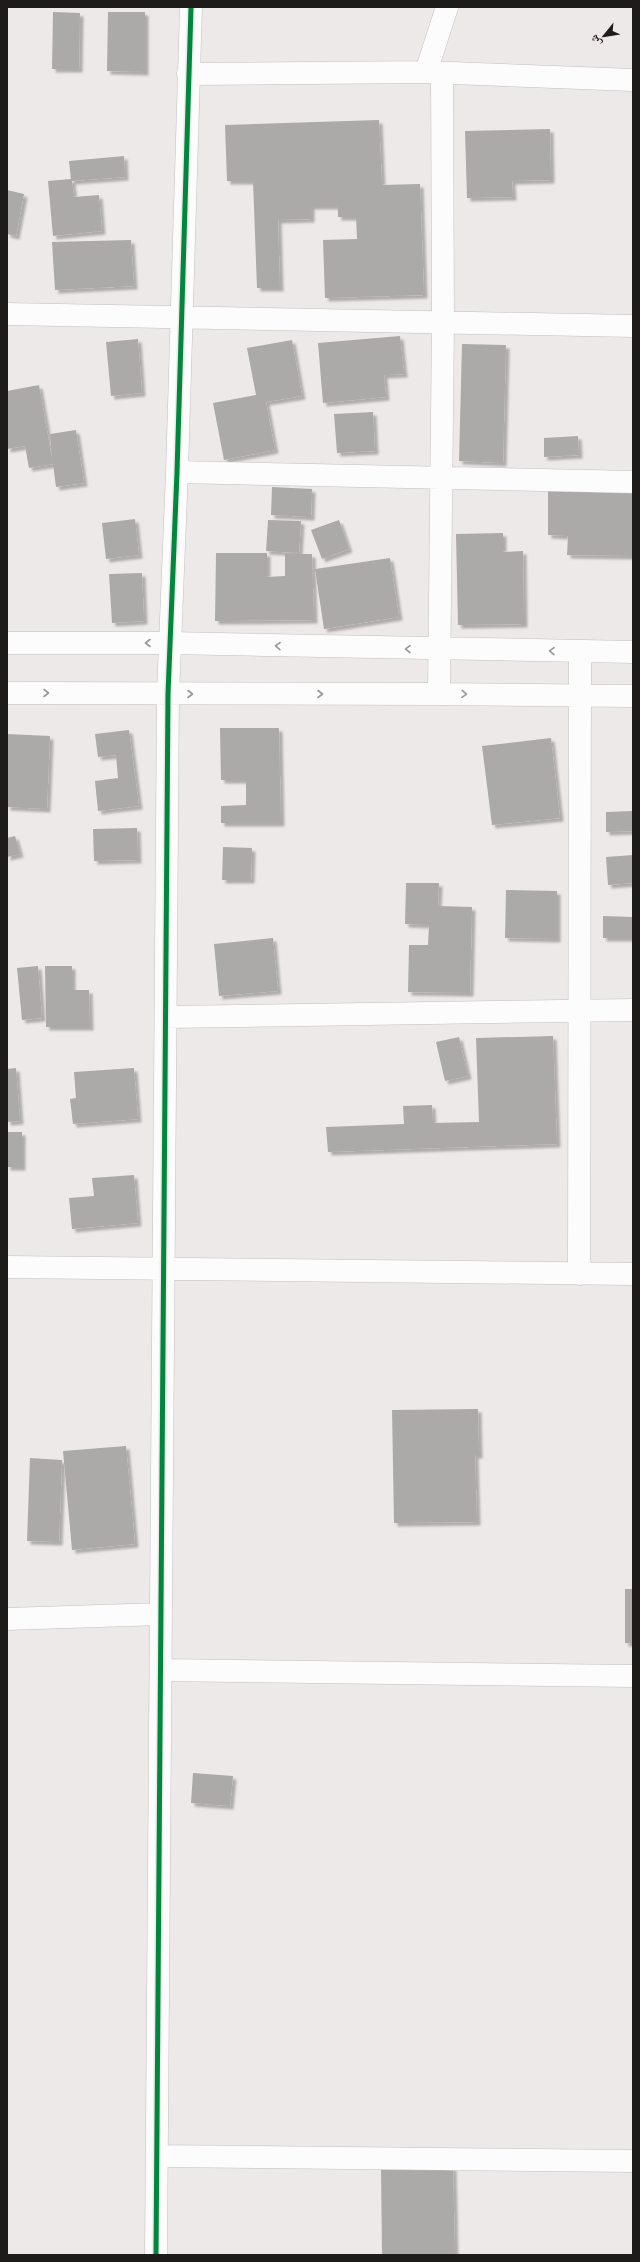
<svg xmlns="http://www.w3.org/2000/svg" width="640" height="2262" font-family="Arial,'Noto Naskh Arabic',sans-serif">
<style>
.building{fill:#aca9a9;filter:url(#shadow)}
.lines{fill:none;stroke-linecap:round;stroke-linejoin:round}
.minor-casing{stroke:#c3bfbf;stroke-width:23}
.minor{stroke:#fcfcfc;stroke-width:22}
.cycleway-casing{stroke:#f0e8e7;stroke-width:8}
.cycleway{stroke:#00873e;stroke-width:5}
.oneway{stroke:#989797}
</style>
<defs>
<filter id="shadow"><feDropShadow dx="3.5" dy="3.5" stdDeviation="1" flood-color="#0004"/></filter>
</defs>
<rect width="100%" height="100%" fill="#eee9e9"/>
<path class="building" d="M53,12l27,1 -1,56h-27z
M108,12h37v60l-38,-1z
M379,120l3,65 38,-1 4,111 -99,3 -2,-58 34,-1 -1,-22h-18v-11h-27v13l-33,1 2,68h-23l-4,-107h-26l-2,-56z
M550,129l1,51 -39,1 1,16 -46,1 -2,-67z
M124,156l1,21 -53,4 2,16 25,-2 3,36 -49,5 -5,-55 23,-2 -2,-18z
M7,190l17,4 -8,42 -9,-2z
M131,240l3,46 -79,4 -3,-48z
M400,336l4,38 -20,1 2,22 -63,6 -5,-60z
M138,339l4,54 -31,3 -5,-54z
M292,340l10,56 -36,6 9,48 -51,10 -11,-57 43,-8 -9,-47z
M462,344l44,1 -3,118 -44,-2z
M39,385l13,74 -2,-25 26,-4 8,53 -28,4 -3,-23 -24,4 -4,-22 -18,3v-58z
M373,412l2,39 -38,2 -3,-39z
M578,436l1,19 -35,2v-19z
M272,487l40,2 -1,28 -40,-2z
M548,490l85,2v64l-66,-1 1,-19 -20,-1z
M135,519l4,36 -33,4 -4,-36z
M268,520l33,1 -2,32 -33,-2z
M339,520l10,29 -27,10 -11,-29z
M503,533v19l20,-1 1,73 -66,1 -2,-91z
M216,553h51v24l18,-1v-22h27l2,66 -99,1z
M390,558l9,59 -75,12 -9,-60z
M142,573l2,48 -32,2 -3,-49z
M220,728h59l2,95h-60v-17l25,-1v-25h-25z
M129,730l10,76 -41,5 -3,-30 23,-3 -2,-23 -18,2 -3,-23z
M7,734l43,2 -3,73 -40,-2z
M551,738l9,80 -68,7 -10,-79z
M633,811v20l-27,1v-20z
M137,828l1,32 -44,1 -1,-32z
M15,836l5,18 -13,3v-19z
M223,847l29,1 -1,32h-29z
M633,855v28l-25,2 -2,-28z
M406,883h33l-1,23 34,1 -2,86 -62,-1 1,-47h19l1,-20 -24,-1z
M506,890l51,1v48l-52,-1z
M603,916l30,1v21h-30z
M273,938l5,53 -59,5 -5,-52z
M38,966l4,52 -20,2 -5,-52z
M45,966h27v24h17l1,37h-44z
M553,1036l4,108 -229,8 -2,-25 78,-3 -1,-18 29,-1 1,18 46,-1 -3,-84z
M459,1037l9,39 -23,5 -9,-39z
M16,1068l4,53 -13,1v-53z
M134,1068l4,51 -65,5 -3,-25 6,-1 -2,-26z
M7,1132h15v35h-15z
M134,1175l4,48 -66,6 -3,-31 25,-2 -2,-18z
M478,1409l1,46h-4l2,67 -83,1 -2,-113z
M126,1446l9,98 -63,6 -9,-99z
M30,1458l32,2 -3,82 -32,-1z
M625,1589h8v54h-8z
M193,1773l40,3 -3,30 -39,-3z
M381,2167h72l2,88h-73z"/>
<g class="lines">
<g class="minor-casing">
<path id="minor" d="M426,72l21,-65
M188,74l238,-2 207,8
M7,314l626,12
M177,472l456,10
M7,643h163l463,9
M7,693l432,1 194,2
M439,694l4,-372 -1,-249
M166,1017l467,-7
M7,1267l626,7
M579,1274l1,-622
M7,1619l154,-5
M161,1670l472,6
M157,2156l476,5
M156,2255l12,-1561 9,-222 14,-465"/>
</g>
<use href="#minor" class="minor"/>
<g class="cycleway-casing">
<path id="cycleway" d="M156,2255l12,-1561 9,-222 14,-465"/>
</g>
<use href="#cycleway" class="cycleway"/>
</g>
<defs><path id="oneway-chevron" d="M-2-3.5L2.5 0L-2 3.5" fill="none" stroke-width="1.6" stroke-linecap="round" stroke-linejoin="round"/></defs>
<g class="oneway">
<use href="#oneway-chevron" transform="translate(148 643) rotate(-180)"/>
<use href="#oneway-chevron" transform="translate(278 646) rotate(-179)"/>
<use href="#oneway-chevron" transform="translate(408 649) rotate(-179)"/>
<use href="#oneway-chevron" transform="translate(552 651) rotate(-179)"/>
<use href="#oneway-chevron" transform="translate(46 693)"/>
<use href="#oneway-chevron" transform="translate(190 694)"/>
<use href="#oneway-chevron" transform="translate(320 694)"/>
<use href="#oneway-chevron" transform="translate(464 694) rotate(1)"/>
</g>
<rect width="640" height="2262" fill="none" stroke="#1e1b1b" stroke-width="16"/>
<g transform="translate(604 36) rotate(240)" stroke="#f0e8e7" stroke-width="3" paint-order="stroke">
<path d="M0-3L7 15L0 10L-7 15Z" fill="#1e1b1b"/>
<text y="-6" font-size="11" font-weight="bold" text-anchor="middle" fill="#1e1b1b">ش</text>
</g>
</svg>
